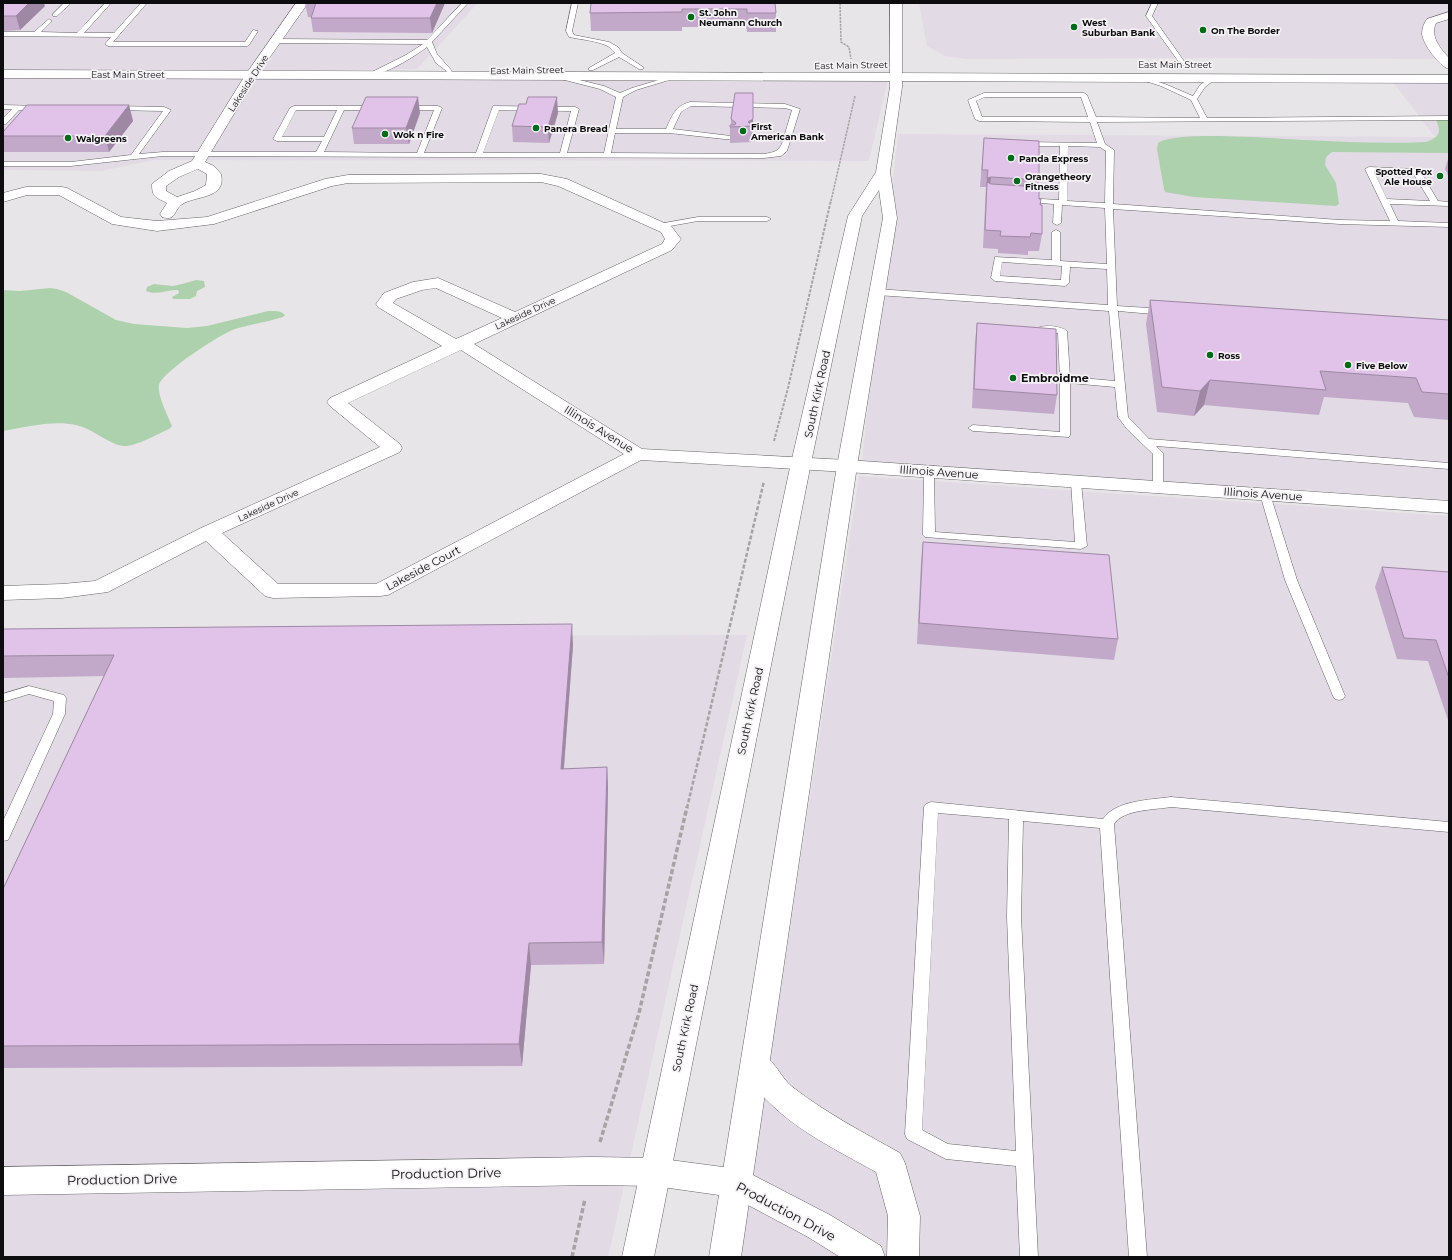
<svg xmlns="http://www.w3.org/2000/svg" width="1452" height="1260" font-family="Montserrat,sans-serif">
<style>
.built{fill:#e2dae4}
.water{fill:#add1ad}
.lines{fill:none;stroke-linecap:round;stroke-linejoin:round}
.service-casing{stroke:#656366;stroke-width:1}
.minor-casing{stroke:#656366;stroke-width:1}
.secondary-casing{stroke:#656366;stroke-width:1}
.primary-casing{stroke:#656366;stroke-width:1}
.path-far3{stroke:#a5a3a5;stroke-width:1.5;stroke-dasharray:2.5 1;stroke-linecap:butt}
.path-far2{stroke:#a5a3a5;stroke-width:2;stroke-dasharray:3 1.5;stroke-linecap:butt}
.path-far1{stroke:#a5a3a5;stroke-width:2.5;stroke-dasharray:4 2;stroke-linecap:butt}
.path{stroke:#a5a3a5;stroke-width:3.5;stroke-dasharray:5 2.5;stroke-linecap:butt}
.service{fill:#fff;fill-rule:evenodd}
.minor{fill:#fff;fill-rule:evenodd}
.secondary{fill:#fff;fill-rule:evenodd}
.primary{fill:#fff;fill-rule:evenodd}
.wall{fill:#c2a8c9}
.shaded-wall{fill:#9e88a4}
.building{fill:#e1c3ea;stroke:#9e88a4}
.poi-dot{fill:#006a19;stroke:#f5f2f6;stroke-width:1.5}
.labels{text-anchor:middle;dominant-baseline:central;stroke-width:3.5;stroke-linejoin:round;paint-order:stroke}
.far-poi-label{font-size:9px;font-weight:bold;fill:#0d0c0e;stroke:#f5f2f6;text-anchor:start}
.far-street-label{font-size:9px;fill:#0d0c0e;stroke:#f5f2f6}
.poi-label{font-size:11px;font-weight:bold;fill:#0d0c0e;stroke:#f5f2f6;text-anchor:start}
.street-label{font-size:11px;fill:#0d0c0e;stroke:#f5f2f6}
.near-street-label{font-size:13px;fill:#0d0c0e;stroke:#f5f2f6}
</style>
<rect width="100%" height="100%" fill="#e8e5e8"/>
<path class="built" d="M3,3h292l-47,69h-245z
M304,3h174l-61,66 -154,2z
M919,3h530v56l-229,-1 -255,1 -20,-3 -18,-10z
M3,78l885,1 -19,82 -715,-1 -53,11 -98,-1z
M1392,81l57,1v418l-587,-39 36,-327 537,3z
M859,476l590,40v741h-709z
M747,635l-139,622h-605v-620z"/>
<path class="water" d="M1439,116l10,1v36l-117,-1 -6,5 -1,8 11,18 3,21 -3,2 -142,-9 -29,-5 -1,-3 -7,-40 1,-6c18,-13 121,-4 148,-3 40,2 80,4 120,2 16,-6 15,-11 9,-25z
M196,280l8,1 1,6 -8,4 -1,5 -6,3h-17l-1,-2 7,-4 -1,-3c-11,-1 -21,6 -32,1l1,-4 7,-3 19,2 9,-2z
M50,288l7,1 9,3 50,28 18,4 53,4 20,-2 61,-15c6,0 13,-1 17,4l-2,2c-15,5 -32,7 -48,12 -13,4 -73,43 -76,56 -2,10 9,31 13,41l-3,3c-11,5 -34,18 -46,17 -15,-2 -31,-18 -47,-21 -23,-5 -50,2 -73,6v-141l17,1z"/>
<g class="lines">
<g class="service-casing">
<path id="service" d="M64,3h7l-14,13h-4v-2z
M105,3h6l-27,30h30l27,-30h6l-34,39h132l8,-12 5,1 -9,14 -2,1h-139l-3,-2 6,-7 -108,-1v-4h31l15,-13 3,2 -11,11 36,1z
M462,3h6l-36,39 5,12 15,17 -3,2 -13,-10 -9,-16c-9,7 -47,32 -55,25l34,-17 17,-11 -148,-1 -3,-2 3,-2 152,1z
M572,3h6l-6,28 2,4 35,7 9,5 4,6 21,14v2h-4l-20,-12 -26,13h-4v-2l26,-15c-6,-12 -34,-13 -46,-16l-3,-6z
M1152,3h6l-6,13 34,48 -1,1h-4l-35,-49z
M559,75l45,11 16,7 12,-5 43,-13h4v2l-43,13 -13,7 -7,32h50c6,-13 9,-23 24,-27l95,2 15,5 -13,42 -6,5 -17,2 -601,-2 -92,10h-68v-4h68l60,-7 32,-44 -51,-1 -1,-2 4,-2 49,1 7,3 -32,44 24,-2h153l6,-11h-45l-4,-2 17,-31 4,-2h83l4,2 -4,2h-33l-20,42 93,1 17,-43h-34l-1,-2 4,-2h35l4,2 -18,45h52l17,-47 82,1 4,2 -12,44h37l12,-56 -16,-8 -43,-11v-2zM691,106l94,2 7,2 -8,27 -31,-1 -4,2 4,2 30,1c-4,11 -9,11 -19,13l-153,-1 4,-20h54l65,7 1,-2 -4,-2 -58,-7 8,-17zM296,110h41l-13,27h-42zM499,110l72,1 -11,42h-77z
M1215,75l2,1v2l-12,9 -8,12 10,19 242,-2v4l-352,2 8,22 9,6 -1,54 227,16 50,1 -25,-52 4,-2 47,2 4,2 18,30 11,1v4l-59,-2 8,17 51,2v4l-109,-3 -227,-15 4,97 48,3 5,3 -5,3 -47,-4 10,106 21,22 300,24v6l-293,-23 7,7v34l-1,2h-8l-1,-2v-33l-26,-25 -9,-12 -3,-30 -45,-4v52l-1,2 -96,-6 -5,-3 5,-3 87,7v-52l-2,-47 -17,-1 -5,-3c6,-5 25,-3 31,2l3,46 45,4 -6,-70 -232,-16 -4,-3 4,-3 231,16 -1,-36 -37,-2 -1,16 -4,3 -70,-5 -4,-3 4,-21 57,3v-28l4,-2 4,2v29l47,3 -2,-56 -43,-3 -1,18 -4,2 -4,-2 1,-19 -30,-2 -4,-2 4,-2 35,2 1,-54h-40v-4l77,1 -7,-21 -111,-1 -4,-2 -7,-19 16,-7h100l3,2 9,22 104,1 -9,-18 -30,-14 -25,-8 3,-2 26,8 28,12 7,-11zM985,97h96l7,20h-106l-6,-16zM1068,146l32,1 6,4 -1,52 -38,-2zM1374,172l39,1 17,28 -43,-2zM1002,262l60,4 -1,14 -61,-4z
M3,105l38,1 4,2 -4,2h-22l-13,14h-3v-6l9,-9h-9z
M698,217h69l4,2 -4,2h-69l-39,7 -4,-2 4,-2z
M929,469l5,3 1,60 140,10 -4,-60 5,-3 4,1 1,2 6,64 -6,3 -156,-12 -2,-2 1,-63z
M1265,491l5,3 27,86 48,116 -2,3 -4,1 -4,-1 -2,-3 -48,-116 -25,-86z
M29,686l35,9 2,3 -1,16 -55,122 -2,4 -5,1v-20l50,-107 1,-13 -25,-7 -26,8v-8z
M1171,797l278,25v10l-278,-25c-17,3 -47,2 -57,17l33,433h-18l-29,-429 -77,-7 -2,96 17,340h-18l-4,-91 -70,-7 -39,-20 -2,-5 19,-327 2,-3 5,-2 172,17c13,-19 47,-19 68,-22zM938,813l71,6 -2,98 9,234 -68,-7 -26,-14z"/>
</g>
<g class="minor-casing">
<path id="minor" d="M296,3h12l-50,71 -53,88 9,4 7,8c6,26 -27,21 -40,31 -8,7 -5,16 -19,12l-2,-3 7,-11c-11,-6 -15,-5 -15,-19l17,-13 23,-10 54,-87zM198,169l9,5 -1,11 -11,6 -18,6 -11,-6v-5l13,-9z
M1449,12v7l-13,4c-6,14 4,25 13,35v11c-10,-3 -26,-25 -27,-35 0,-6 2,-11 5,-15z
M541,174l26,5 104,47 10,13 -9,11 -198,94 168,105 205,11 602,41v12l-602,-41 -206,-12 -253,135 -8,1 -107,2 -8,-2 -59,-55 -98,51 -46,6 -59,2v-14l59,-2 33,-3 106,-53 179,-81 -50,-41 -3,-4 3,-4 112,-52 -64,-39 -2,-3 8,-11 29,-11 25,-4 77,34 147,-68 3,-5 -4,-7 -103,-46 -17,-4 -193,1 -16,3 -118,38 -57,7 -45,-7 -53,-29h-32l-24,7v-9l23,-6h36l5,1 54,29 36,4 50,-4 118,-38 23,-4zM436,288l66,30 -46,21 -63,-36 3,-4 26,-9zM461,350l163,104 -248,130h-98l-56,-51 178,-81 2,-4 -2,-4 -52,-41z
M756,1052c21,7 23,26 39,37 33,25 69,44 105,64l5,10 15,53 -1,41h-32l1,-41 -12,-44c-50,-28 -109,-55 -135,-108l5,-9z
M592,1157l63,1 83,11 11,4 81,42 51,31 4,11h-45l-32,-20 -75,-40 -78,-11 -63,-1 -589,10v-28z"/>
</g>
<g class="secondary-casing">
<path id="secondary" d="M890,3h12v84l-12,85 7,46 -40,248 -116,791h-32l128,-791 46,-248 -4,-28 -17,26 -51,247 -157,794h-32l169,-794 57,-247 28,-44 14,-85z"/>
</g>
<g class="primary-casing">
<path id="primary" d="M3,70l1446,5v8l-1446,-5z"/>
</g>
<path class="path-far3" d="M840,3l1,39 8,5 2,12
M831,201l24,-105"/>
<path class="path-far2" d="M774,441l14,-53 43,-188"/>
<path class="path-far1" d="M687,808l77,-327"/>
<path class="path" d="M600,1142l39,-129 48,-206
M572,1257l13,-58"/>
<use href="#service" class="service"/>
<use href="#minor" class="minor"/>
<use href="#secondary" class="secondary"/>
<use href="#primary" class="primary"/>
</g>
<path class="wall" d="M3,3l42,3 -25,24 -17,1z
M305,3h140l-13,30 -119,-1 -2,-14v-1h-3z
M775,3l1,10v19h-29l-1,-5h-64v4h-91l-1,-18z
M753,93v49l-23,1v-16l1,-2v-6z
M129,105l4,16 -24,31h-105l-1,-2v-18z
M420,113l-11,31h-55l-2,-16z
M558,113l-9,30 -36,-1 -1,-16z
M984,138l55,42 -1,7 1,12 1,6 2,29 -3,17h-11v4l-30,-2v-4l-15,-1 3,-61h-6z
M1449,156v21l-4,-8z
M1150,300l299,20v100l-35,-3 -6,-14 -84,-6 -5,18 -115,-10 -10,11 -37,-4 -11,-88z
M977,323l80,72 -3,19 -82,-6 3,-66z
M923,542l195,97 -4,21 -197,-16 4,-82z
M1382,567l67,5v151l-21,-62 -31,-2 -22,-72z
M3,629l570,16 -9,124 43,-2 1,21 -4,176 -73,1 -9,101 -519,2v-179l101,-213 -101,2z"/>
<path class="shaded-wall" d="M29,3h15l1,3 -25,24 -4,-14z
M437,3h8l-13,30 -2,-15z
M418,97l2,16 -11,31 -3,-16z
M557,97l1,16 -9,30 -1,-16z
M129,105l4,16 -24,31 -4,-16z
M753,119v7l-5,-4z
M991,177l-2,17 -2,-12 -1,13 1,-17z
M1210,380l-6,25 -10,11 6,-25z
M572,624l1,21 -11,146 -1,-22z
M607,767l1,21 -4,176 -2,-22z
M529,943l2,22 -9,101 -3,-22z"/>
<path class="building" d="M3,3h26l-13,13h-13z
M316,3h121l-7,15h-119z
M591,3h184l1,10h-29v-4h-65v3l-92,1z
M735,93h18v26l-5,3 5,4 -23,1v-2h5l1,-2 -5,-4z
M366,97h52l-12,31h-54z
M528,97h29l-9,30 -36,-1 7,-22h7z
M27,105h102l-24,31h-102v-4z
M984,138l55,3v39l-48,-3 -4,1 1,-8h-6z
M987,182l4,2 48,3v12h2l-1,6h2v29l-11,-1 -1,4 -30,-1 1,-5 -16,-1z
M1150,300l299,20v74l-27,-2 -6,-14 -96,-7 6,19 -116,-10 -10,11 -38,-4z
M977,323l79,6 1,66 -83,-6z
M923,542l186,13 9,84 -199,-16z
M1382,567l67,5v106l-13,-38 -32,-2z
M572,624l-11,145 46,-2 -5,175 -73,1 -10,101 -516,2v-157l111,-234 -111,1v-27z"/>
<g class="poi-dot">
<circle cx="691" cy="17" r="4"/>
<circle cx="1074" cy="27" r="4"/>
<circle cx="1203" cy="30" r="4"/>
<circle cx="536" cy="128" r="4"/>
<circle cx="743" cy="131" r="4"/>
<circle cx="385" cy="134" r="4"/>
<circle cx="68" cy="138" r="4"/>
<circle cx="1011" cy="158" r="4"/>
<circle cx="1440" cy="176" r="4"/>
<circle cx="1017" cy="181" r="4"/>
<circle cx="1210" cy="355" r="4"/>
<circle cx="1348" cy="365" r="4"/>
<circle cx="1013" cy="378" r="4"/>
</g>
<g class="labels">
<g class="far-poi-label">
<text x="699" y="12">St. John<tspan x="699" dy="10">Neumann Church</tspan></text>
<text x="1082" y="22">West<tspan x="1082" dy="10">Suburban Bank</tspan></text>
<text x="1211" y="30">On The Border</text>
<text x="751" y="126">First<tspan x="751" dy="10">American Bank</tspan></text>
<text x="544" y="128">Panera Bread</text>
<text x="393" y="134">Wok n Fire</text>
<text x="76" y="138">Walgreens</text>
<text x="1019" y="158">Panda Express</text>
<text x="1432" y="171" text-anchor="end">Spotted Fox<tspan x="1432" dy="10">Ale House</tspan></text>
<text x="1025" y="176">Orangetheory<tspan x="1025" dy="10">Fitness</tspan></text>
<text x="1218" y="355">Ross</text>
<text x="1356" y="365">Five Below</text>
</g>
<g class="far-street-label">
<text x="1175" y="64">East Main Street</text>
<text transform="translate(851 65) rotate(-1)">East Main Street</text>
<text transform="translate(527 70) rotate(-1)">East Main Street</text>
<text x="128" y="74">East Main Street</text>
<text transform="translate(248 83) rotate(-57)">Lakeside Drive</text>
<text transform="translate(525 313) rotate(-25)">Lakeside Drive</text>
<text transform="translate(268 505) rotate(-25)">Lakeside Drive</text>
</g>
<g class="poi-label">
<text x="1021" y="378">Embroidme</text>
</g>
<g class="street-label">
<text transform="translate(817 394) rotate(-78)">South Kirk Road</text>
<text transform="translate(599 429) rotate(32)">Illinois Avenue</text>
<text transform="translate(939 472) rotate(4)">Illinois Avenue</text>
<text transform="translate(1263 494) rotate(4)">Illinois Avenue</text>
<text transform="translate(423 568) rotate(-28)">Lakeside Court</text>
<text transform="translate(750 711) rotate(-78)">South Kirk Road</text>
<text transform="translate(685 1028) rotate(-78)">South Kirk Road</text>
</g>
<g class="near-street-label">
<text transform="translate(446 1173) rotate(-1)">Production Drive</text>
<text transform="translate(122 1179) rotate(-1)">Production Drive</text>
<text transform="translate(786 1211) rotate(28)">Production Drive</text>
</g>
</g>
<rect width="1452" height="1260" fill="none" stroke="#0d0c0e" stroke-width="8"/>
</svg>
